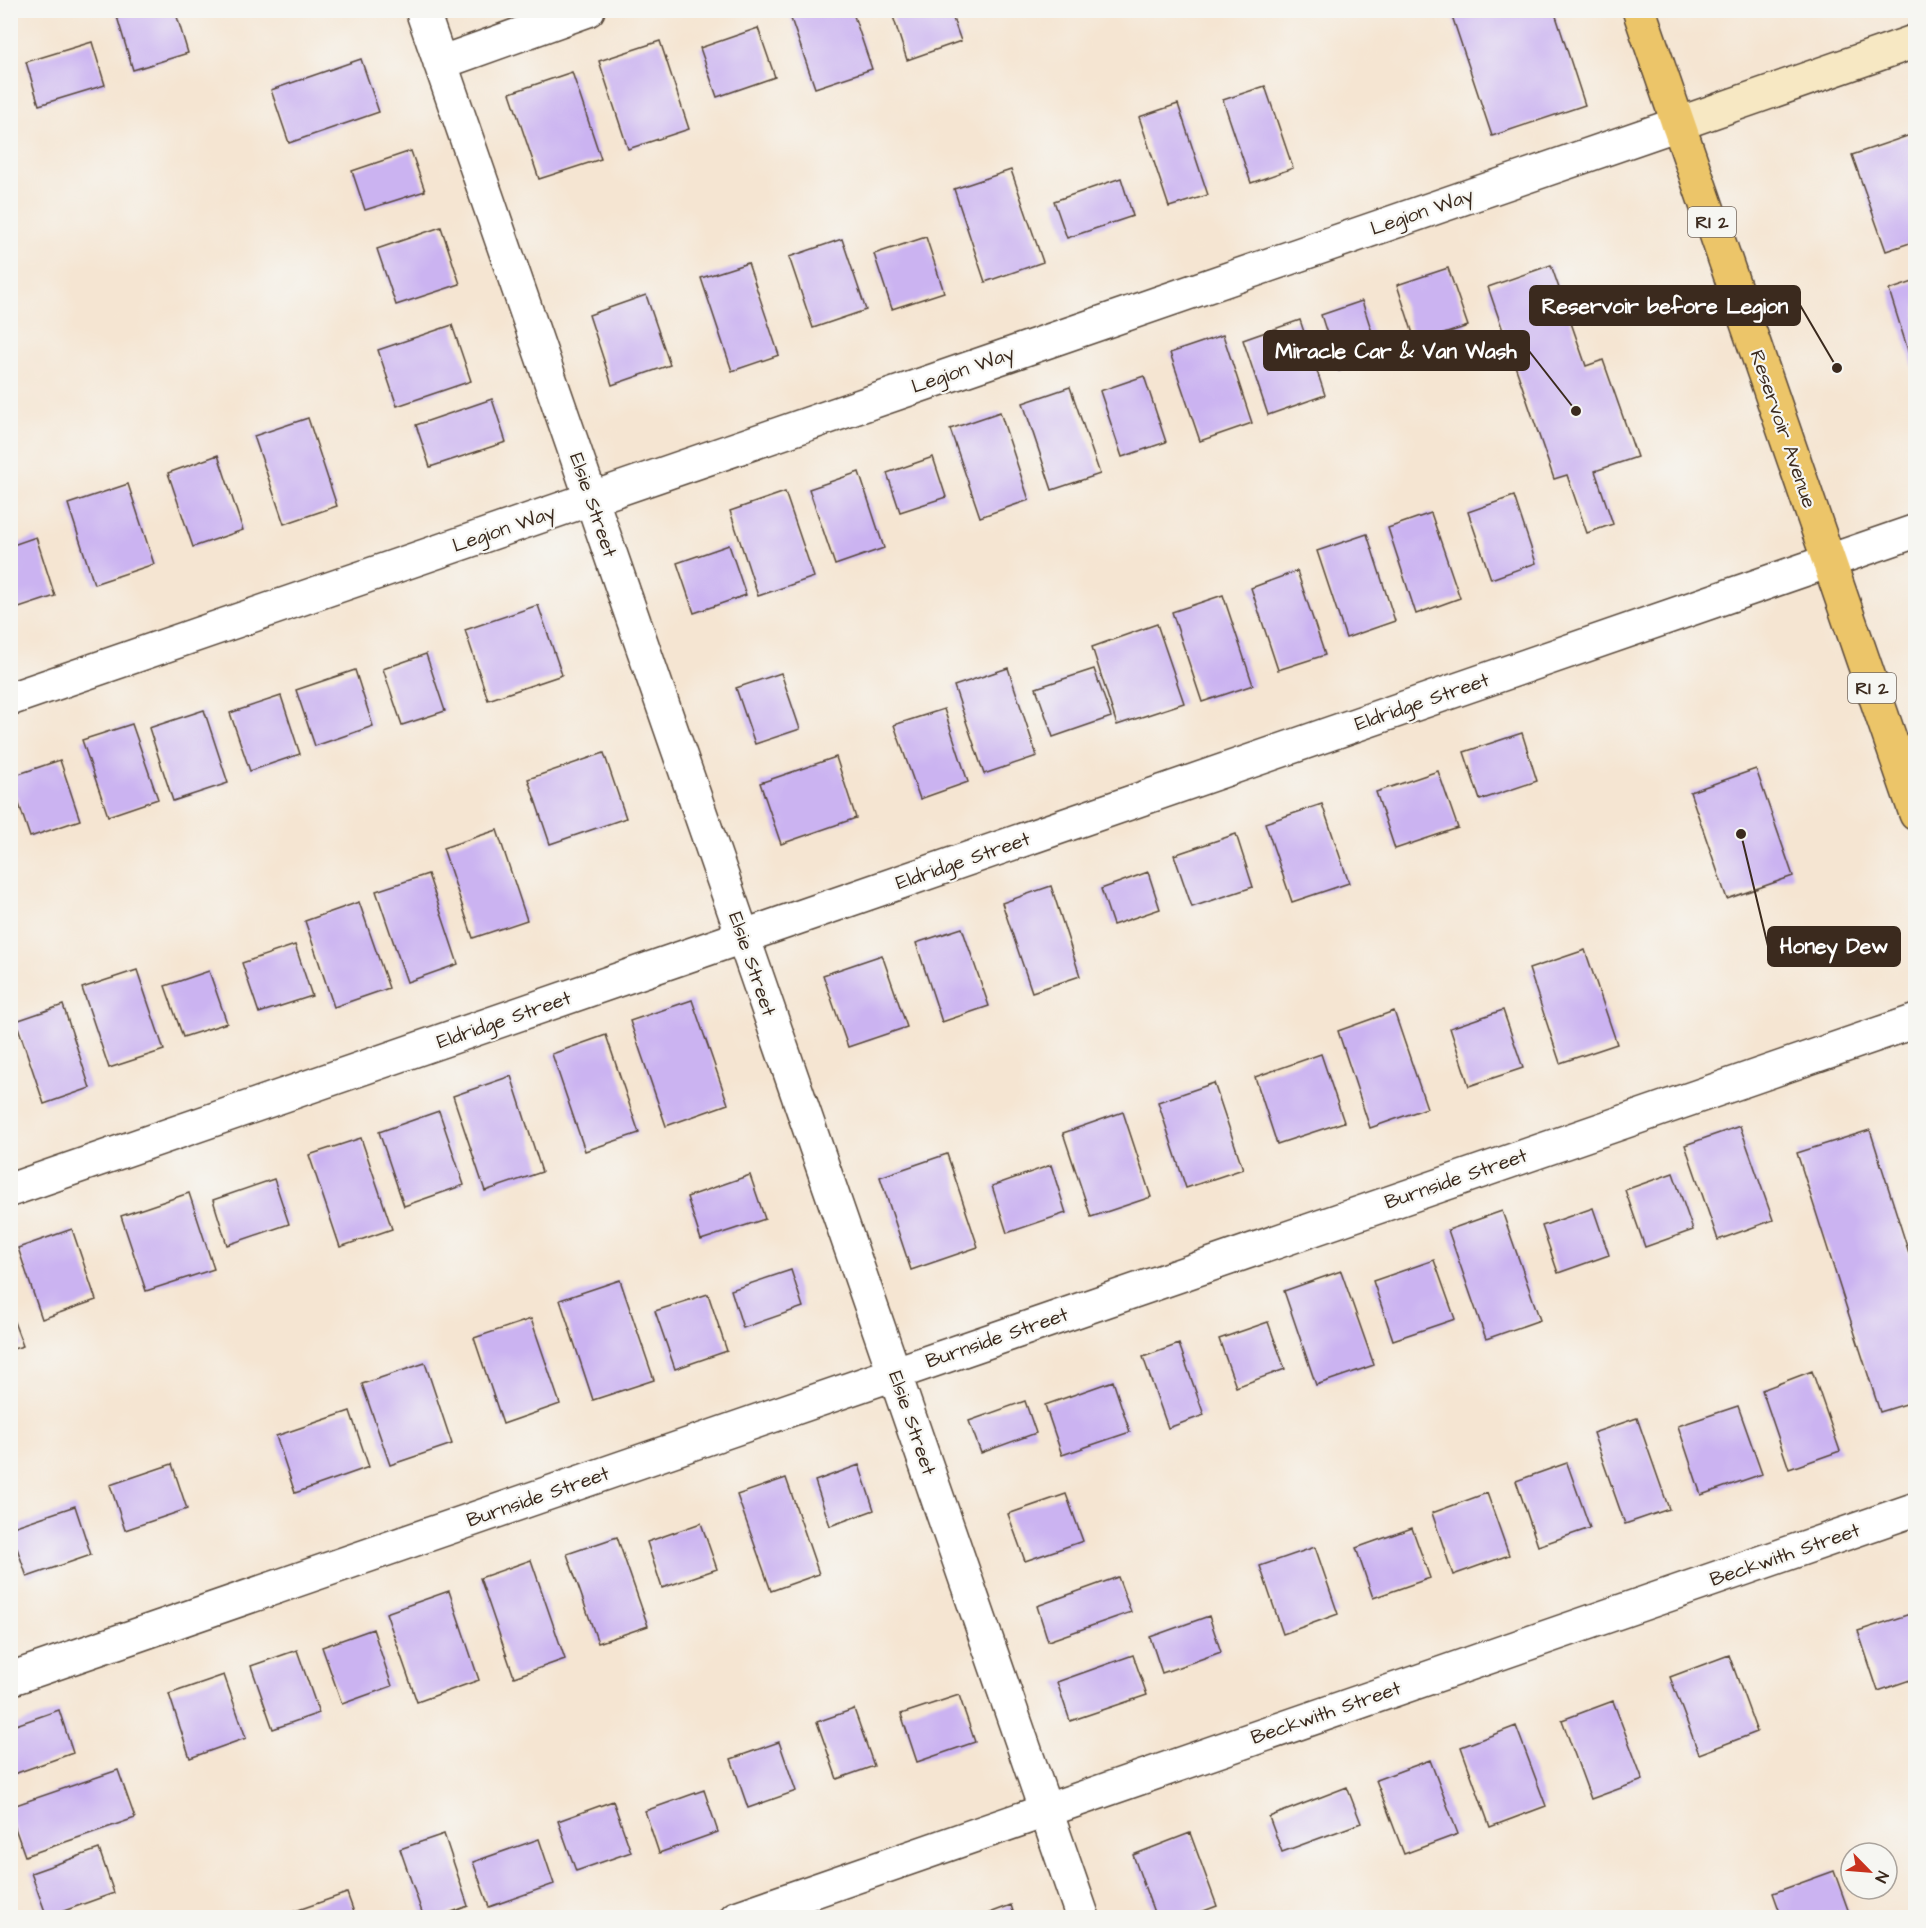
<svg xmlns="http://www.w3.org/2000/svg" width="1926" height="1928" font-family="'Architects Daughter',sans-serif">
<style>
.building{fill:#cbb3f1}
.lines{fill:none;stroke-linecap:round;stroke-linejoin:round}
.street-casing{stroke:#574639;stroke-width:36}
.secondary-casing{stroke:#574639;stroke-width:36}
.primary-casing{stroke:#574639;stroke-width:36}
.street{stroke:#fff;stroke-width:33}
.secondary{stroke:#f7e8c3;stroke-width:33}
.primary{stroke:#ecc569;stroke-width:33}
.labels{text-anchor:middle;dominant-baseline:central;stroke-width:4.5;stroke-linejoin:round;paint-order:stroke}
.shield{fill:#f6f6f2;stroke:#73675e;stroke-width:1.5}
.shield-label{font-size:18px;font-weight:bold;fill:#3b2a1e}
.street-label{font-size:20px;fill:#3b2a1e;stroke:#f6f6f2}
.leader{fill:none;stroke:#3b2a1e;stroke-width:2}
.callout-dot{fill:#3b2a1e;stroke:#f6f6f2;stroke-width:2}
.callout{fill:#3b2a1e;stroke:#3b2a1e;stroke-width:2}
.callout-label{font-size:21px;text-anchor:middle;font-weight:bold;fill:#fff}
</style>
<rect width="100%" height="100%" fill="#f6f6f2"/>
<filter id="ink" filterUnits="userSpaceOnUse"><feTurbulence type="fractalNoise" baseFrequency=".0167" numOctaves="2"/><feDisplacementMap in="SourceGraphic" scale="12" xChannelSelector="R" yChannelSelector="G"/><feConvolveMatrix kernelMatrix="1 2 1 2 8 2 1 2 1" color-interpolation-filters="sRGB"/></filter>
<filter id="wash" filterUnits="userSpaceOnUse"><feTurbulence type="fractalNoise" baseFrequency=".008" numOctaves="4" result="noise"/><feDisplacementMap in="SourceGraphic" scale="24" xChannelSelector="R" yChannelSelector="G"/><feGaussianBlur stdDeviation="1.35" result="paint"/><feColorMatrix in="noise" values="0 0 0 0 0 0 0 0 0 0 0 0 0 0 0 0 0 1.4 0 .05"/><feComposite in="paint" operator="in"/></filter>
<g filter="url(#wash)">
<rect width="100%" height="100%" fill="#f5e5d2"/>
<g id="blocks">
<path class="building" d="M115,10h60l13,43 -55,17z
M788,10h64l20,59 -57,19z
M891,10h59l11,31 -54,19z
M1450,10h104l31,95 -93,31z
M758,28l17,49 -58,20 -17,-49z
M660,41l29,88 -61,20 -29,-88z
M92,42l13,43 -66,20 -13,-43z
M361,59l18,53 -90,31 -18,-53z
M572,72l29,87 -62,20 -29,-86z
M1265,86l28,82 -42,15 -28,-83z
M1178,104l30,91 -39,12 -30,-90z
M1916,133v108l-30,10 -34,-96z
M411,151l14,40 -60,19 -13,-39z
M1011,170l32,92 -58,20 -31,-93z
M1121,178l12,38 -66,22 -13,-37z
M441,227l19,57 -64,21 -19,-56z
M926,237l18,55 -52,17 -18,-55z
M842,239l24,71 -53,18 -24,-71z
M748,263l31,92 -47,16 -31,-93z
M1551,265l35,101 17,-6 34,97 -42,14 18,53 -26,9 -20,-58 -13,4 -66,-192z
M1448,268l20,58 -52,17 -19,-58z
M1916,281v92h-1l-26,-83z
M646,295l24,70 -58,20 -23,-70z
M1362,301l18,56 -41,14 -18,-56z
M1300,320l25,75 -57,20 -25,-75z
M452,325l19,56 -74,25 -19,-56z
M1223,335l29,88 -52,18 -30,-88z
M1144,376l22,66 -44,15 -22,-66z
M1070,387l30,87 -48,16 -29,-87z
M492,399l14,43 -76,25 -14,-42z
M1000,412l29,88 -49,17 -30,-88z
M308,418l29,88 -53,18 -30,-88z
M218,455l25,75 -50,17 -25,-74z
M933,457l13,40 -46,15 -13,-39z
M859,472l25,76 -49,17 -26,-76z
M128,484l26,80 -60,20 -26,-80z
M785,492l29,85 -56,19 -28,-85z
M1514,496l22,67 -45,16 -23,-67z
M1431,513l29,85 -44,16 -28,-86z
M1367,534l28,87 -49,17 -29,-87z
M36,537l19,59 -45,15v-65z
M729,545l17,50 -52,18 -17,-50z
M1297,571l28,84 -47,15 -27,-82z
M1223,595l30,90 -51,17 -30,-90z
M538,605l24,70 -74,25 -23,-70z
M1157,624l27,79 -67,22 -25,-78z
M426,654l19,57 -43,14 -19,-56z
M1008,668l29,88 -53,18 -30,-88z
M1094,669l17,48 -58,20 -17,-49z
M355,670l18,56 -58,20 -19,-56z
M781,673l19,56 -45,15 -19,-56z
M281,696l19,58 -50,17 -20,-58z
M944,709l24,73 -48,17 -26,-74z
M204,710l24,73 -55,18 -24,-73z
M132,724l26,75 -50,17 -26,-76z
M1522,733l15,48 -57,19 -16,-48z
M604,753l22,65 -76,26 -22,-65z
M836,757l20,61 -75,26 -21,-61z
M60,760l20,60 -50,17 -20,-60z
M1756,769l37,107 -66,23 -37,-107z
M1438,771l20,57 -63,21 -19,-57z
M1322,804l27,79 -57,19 -27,-79z
M497,830l30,90 -54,18 -30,-90z
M1236,834l17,53 -61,20 -18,-52z
M10,848l5,13 -5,2z
M1148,872l12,37 -47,16 -12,-36z
M428,874l30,90 -51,18 -31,-91z
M1051,886l29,90 -48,16 -30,-89z
M359,902l30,86 -55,19 -29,-86z
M962,928l27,78 -47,16 -26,-79z
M295,945l17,51 -53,17 -17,-50z
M1585,950l32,94 -57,19 -31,-94z
M882,955l25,72 -59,20 -25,-72z
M137,970l27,80 -55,18 -27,-80z
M209,971l18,52 -44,14 -18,-51z
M692,1000l36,104 -62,22 -36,-105z
M63,1005l27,83 -46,16 -28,-83z
M1503,1010l20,58 -54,18 -19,-58z
M1394,1011l33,97 -57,20 -32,-97z
M606,1035l33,98 -54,18 -33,-97z
M1321,1054l23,68 -67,22 -22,-67z
M511,1076l31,96 -57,19 -32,-95z
M1214,1083l29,86 -57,19 -28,-86z
M439,1111l25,74 -60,21 -25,-74z
M1123,1112l28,85 -60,20 -28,-84z
M1740,1126l33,94 -55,20 -33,-95z
M1870,1130l46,145v126l-36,11 -83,-259z
M361,1138l31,91 -52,18 -31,-92z
M947,1154l31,93 -67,23 -31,-93z
M1051,1165l15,48 -59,20 -15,-47z
M1673,1173l20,57 -48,17 -20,-57z
M750,1175l15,44 -64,21 -14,-43z
M274,1179l15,45 -62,21 -14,-45z
M189,1193l25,76 -68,22 -25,-75z
M1593,1208l16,47 -51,18 -16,-47z
M1502,1211l38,109 -54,19 -38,-109z
M72,1229l24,71 -54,19 -24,-71z
M1434,1260l21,59 -62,21 -20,-59z
M791,1270l12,37 -60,21 -12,-38z
M1341,1271l33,94 -58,20 -32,-94z
M620,1280l34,100 -61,20 -33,-100z
M708,1294l19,57 -52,18 -20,-58z
M10,1311l13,35 -13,4z
M531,1319l29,85 -57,20 -29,-86z
M1268,1322l17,47 -49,18 -17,-48z
M1179,1344l25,71 -36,13 -25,-71z
M425,1363l27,81 -62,21 -28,-81z
M1812,1371l28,80 -51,18 -27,-79z
M1113,1381l17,51 -68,23 -17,-50z
M1025,1401l11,32 -55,20 -12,-32z
M1738,1406l24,68 -61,21 -23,-69z
M350,1411l19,56 -74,26 -19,-57z
M1637,1418l32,91 -44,15 -32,-91z
M1567,1463l23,65 -52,18 -22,-65z
M172,1464l15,45 -62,21 -15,-45z
M859,1465l15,45 -44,16 -15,-45z
M786,1478l33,96 -48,17 -34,-96z
M1487,1493l22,62 -56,20 -21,-62z
M1066,1494l17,47 -58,20 -17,-47z
M75,1506l16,49 -64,22 -17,-49z
M701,1523l16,46 -55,19 -15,-46z
M1412,1528l18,50 -57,20 -17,-50z
M617,1537l31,89 -50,17 -31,-89z
M1315,1547l23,67 -55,20 -23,-68z
M531,1560l34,99 -51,18 -34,-99z
M1118,1577l13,35 -83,29 -11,-35z
M449,1591l30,89 -62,22 -31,-89z
M1916,1612v66l-38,13 -20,-60z
M1209,1616l12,36 -59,21 -12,-36z
M373,1629l19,57 -50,18 -20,-57z
M297,1650l22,63 -46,16 -22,-63z
M1133,1655l14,40 -77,26 -13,-39z
M1729,1655l28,77 -58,22 -29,-77z
M224,1675l22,63 -56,20 -21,-64z
M959,1695l16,47 -58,20 -16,-48z
M1613,1701l30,79 -52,19 -29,-79z
M854,1709l20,57 -37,13 -20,-57z
M59,1710l14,43 -59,21 -4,-10v-37z
M1516,1726l30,80 -56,21 -29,-80z
M779,1742l17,49 -48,17 -17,-49z
M1430,1760l28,74 -54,20 -28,-74z
M118,1770l17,48 -110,38 -15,-42v-7z
M1347,1787l14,36 -79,29 -13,-35z
M704,1790l14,42 -59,21 -14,-42z
M613,1801l18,51 -55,19 -18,-50z
M1190,1833l27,73 -32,12h-29l-23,-63z
M444,1834l24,72 -32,12h-12l-24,-69z
M539,1839l15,45 -65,23 -16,-45z
M99,1849l15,44 -67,24 -16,-44z
M1834,1871l17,47h-69l-9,-25z
M347,1893l9,25h-77l-1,-1z
M1011,1905l4,13h-36v-1z"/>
</g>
</g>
<g filter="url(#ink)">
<use href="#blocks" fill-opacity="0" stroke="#574639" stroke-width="1.5"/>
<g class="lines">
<g class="street-casing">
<path id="street" d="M422,10l661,1908
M440,63l148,-53
M10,699l1668,-575
M10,1190l1906,-659
M10,1679l1906,-658
M736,1918l1180,-409"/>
</g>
<g class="secondary-casing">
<path id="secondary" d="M1678,124l238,-83"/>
</g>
<g class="primary-casing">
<path id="primary" d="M1639,10l277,804"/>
</g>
<use href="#street" class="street"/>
<use href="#secondary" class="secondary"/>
<use href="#primary" class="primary"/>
</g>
</g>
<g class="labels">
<g class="shield">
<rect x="1688" y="207" width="48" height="30" rx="4.5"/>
<rect x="1848" y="673" width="48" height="30" rx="4.5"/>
</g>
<g class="shield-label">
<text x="1712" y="222">RI 2</text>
<text x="1872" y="688">RI 2</text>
</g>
<g class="street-label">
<text transform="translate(1422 212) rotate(-19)">Legion Way</text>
<text transform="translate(963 370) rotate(-19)">Legion Way</text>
<text transform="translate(1783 429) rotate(71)">Reservoir Avenue</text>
<text transform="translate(593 505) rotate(71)">Elsie Street</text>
<text transform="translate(504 529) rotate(-19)">Legion Way</text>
<text transform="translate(1422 702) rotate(-19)">Eldridge Street</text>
<text transform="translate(963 861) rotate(-19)">Eldridge Street</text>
<text transform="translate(752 964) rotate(71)">Elsie Street</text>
<text transform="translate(504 1020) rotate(-19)">Eldridge Street</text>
<text transform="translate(1456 1179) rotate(-19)">Burnside Street</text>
<text transform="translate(997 1338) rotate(-19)">Burnside Street</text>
<text transform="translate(912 1423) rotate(71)">Elsie Street</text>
<text transform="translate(538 1497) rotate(-19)">Burnside Street</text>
<text transform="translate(1785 1555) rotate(-19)">Beckwith Street</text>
<text transform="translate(1326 1713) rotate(-19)">Beckwith Street</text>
</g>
</g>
<path class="leader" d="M1837 368L1800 305M1576 411L1529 351M1741 834L1768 946"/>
<g class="callout-dot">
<circle cx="1837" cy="368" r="6"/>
<circle cx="1576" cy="411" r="6"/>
<circle cx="1741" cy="834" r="6"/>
</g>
<g class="callout">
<rect x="1530" y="286" width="270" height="39" rx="6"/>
<rect x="1264" y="331" width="265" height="39" rx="6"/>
<rect x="1768" y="927" width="132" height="39" rx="6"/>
</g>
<g class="callout-label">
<text x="1665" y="313">Reservoir before Legion</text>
<text x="1396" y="358">Miracle Car &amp; Van Wash</text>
<text x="1834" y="953">Honey Dew</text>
</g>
<rect width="1926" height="1928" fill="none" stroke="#f6f6f2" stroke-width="36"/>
<g transform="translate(1869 1871) rotate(115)"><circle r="28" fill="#f6f6f2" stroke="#aba49d" stroke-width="1.5"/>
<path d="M0-4.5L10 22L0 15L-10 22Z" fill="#c8321e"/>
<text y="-9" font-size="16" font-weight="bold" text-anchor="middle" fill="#3b2a1e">N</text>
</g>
</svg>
